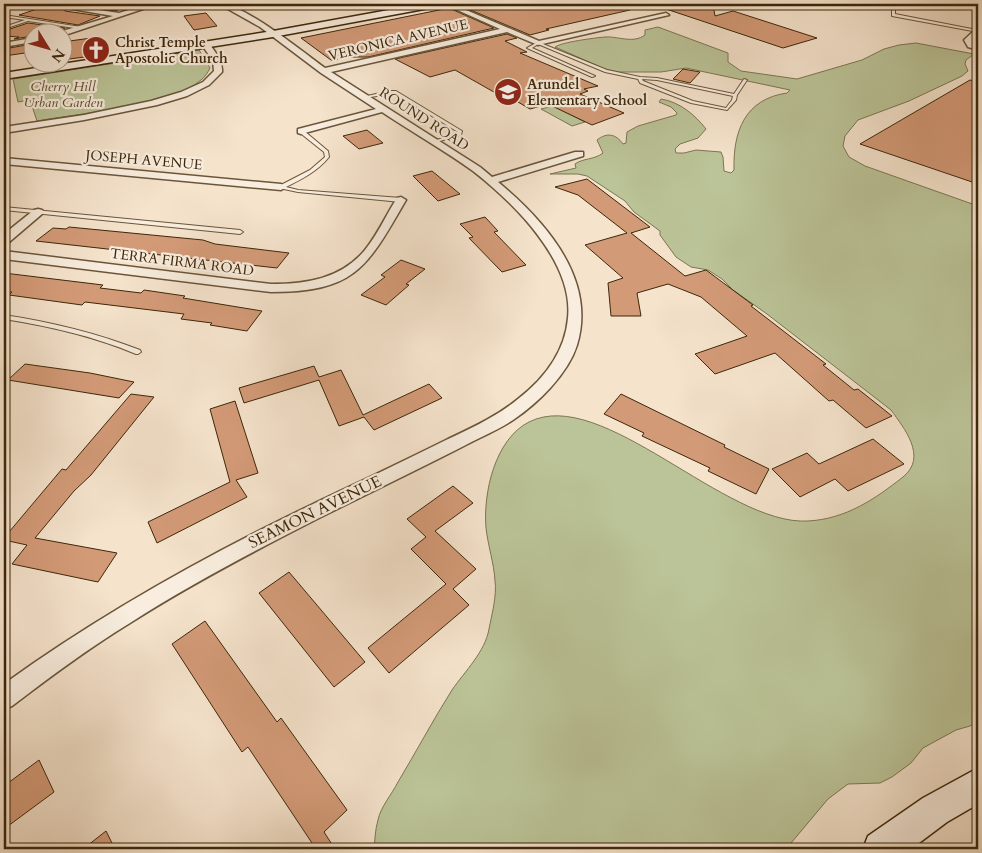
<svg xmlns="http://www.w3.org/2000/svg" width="982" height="853" font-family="Cardo,serif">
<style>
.green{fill:#bbc498;stroke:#7c7651}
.building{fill:#d39a77;stroke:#3d270a}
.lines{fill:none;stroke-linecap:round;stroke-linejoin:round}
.lane-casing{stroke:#6b563a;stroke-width:2}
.street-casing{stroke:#6b563a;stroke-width:3}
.secondary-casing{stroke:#3d270a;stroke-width:3}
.lane{fill:#f8edde;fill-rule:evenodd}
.street{fill:#f8edde;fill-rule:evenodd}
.secondary{fill:#f8edde;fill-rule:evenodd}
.labels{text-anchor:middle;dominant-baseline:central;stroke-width:4.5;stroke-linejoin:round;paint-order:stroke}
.far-street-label{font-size:14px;fill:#3d270a;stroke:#f8edde}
.far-poi-label{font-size:14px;font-weight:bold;fill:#3d270a;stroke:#f8edde;text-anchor:start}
.far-park-label{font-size:14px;font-style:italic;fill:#5c4e2e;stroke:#f8edde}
.street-label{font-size:16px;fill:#3d270a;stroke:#f8edde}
</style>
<rect width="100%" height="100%" fill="#f5e3cc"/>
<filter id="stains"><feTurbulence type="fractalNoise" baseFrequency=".004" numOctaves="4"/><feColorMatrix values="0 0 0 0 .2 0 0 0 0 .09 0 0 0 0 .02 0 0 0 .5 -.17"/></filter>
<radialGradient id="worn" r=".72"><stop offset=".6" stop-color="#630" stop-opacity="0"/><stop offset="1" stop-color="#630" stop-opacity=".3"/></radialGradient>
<path class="green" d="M658,27l70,26v9l13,9 56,8 65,-19 22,-11 15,-4 17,-2 58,11 -8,6 -1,4 3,7 -6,5 -53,25 -51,19 -13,16 -2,10 6,11 16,9 113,40v514l-8,6 -14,4 -33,18 -12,15 -19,14 -12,6 -32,1 -20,15 -42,50h-412c1,-9 1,-19 4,-29 2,-12 14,-26 20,-38 18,-30 35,-62 54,-92 13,-19 33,-38 37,-61 3,-15 8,-34 6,-48 -1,-18 -7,-35 -9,-53 -3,-35 9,-89 43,-106 73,-37 197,104 279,99 38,-2 67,-22 95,-44 25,-20 1,-49 -12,-67l-124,-96 -34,-24 -11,-11 -14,-9 -17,-3 -15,-10 -16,-22v-4l-26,-19 -9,-11 -38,-25 -9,-2h-28l26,-6 -1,-4c8,-6 19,-4 28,-11l-6,-13c10,-8 19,-6 26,4l3,-1 1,-11 11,-6 38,-11 1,-2 -6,-6 -12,-5 2,-3c19,3 34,16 45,30l-8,9 -18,6 -5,5 1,4h8l12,-3 25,2 2,5 1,14 7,2 3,-3c-1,-39 11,-71 53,-77l3,-3 -104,-22 -25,4h-43l-13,-3 -50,-22c7,-5 39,-9 50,-10 13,-1 28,7 40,-2v-5z
M199,50l11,18c-2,4 -5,9 -9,12 -28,25 -125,34 -164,41l-7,-21 -12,2 -5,-23z
M553,106l32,16 -13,4 -31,-17z"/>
<path class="building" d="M87,4h41v2l-13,5 -33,-5z
M471,4h158l1,6 -84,19 3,1 -19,5 -69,-29z
M657,4h56l2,12 18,-5 84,27 -34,10 -126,-42z
M46,6l19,4v1l35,5 -22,9 -59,-10z
M449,8l45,20 -126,29h-19l-14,3h-4l-30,-22z
M206,13l11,13 -23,4 -10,-14z
M28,23l37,5 -8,4 -25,-1v5l-18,3 5,-2 -15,-1v-5z
M507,34l10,4 -12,3 22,11 -7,1 78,33 -14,3 4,2 -8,3 44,19 -32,12 -44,-21 -18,5 -19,-11 -3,2 -53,-30 -25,7 -35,-18z
M99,37l8,17 -45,6v-18z
M32,44v8l-28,4v-7z
M683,69l17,3 -10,11 -17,-4z
M970,80l8,2v102l-118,-40z
M367,130l16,13 -24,6 -16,-13z
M432,171l28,23 -22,7 -25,-25z
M587,179l63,48 -19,6 54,43 21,-6 47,35 -2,1 75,58 -3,1 31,25 4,-1 34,27 -26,12 -33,-28 -4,1 -54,-48 -60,21 -20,-20 52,-18 -46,-39 -33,-13 -31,9 4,23h-30l-3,-33 15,-5 -38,-33 42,-12 -49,-38 -23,-8z
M485,217l13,14 -4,1 32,33 -24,7 -33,-34 4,-1 -13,-13z
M69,227l134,13 12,4 74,9 -12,15 -241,-27 17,-13 13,1z
M401,260l24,9 -19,15 3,1 -23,20 -25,-10 24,-18 -4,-2z
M4,273l99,12 -3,3 41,5 3,-3 41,6 -2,2 79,13 -15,20 -37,-6 2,-2 -31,-4 3,-5 -99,-12 -3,3 -73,-10 3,-3 -8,-1z
M25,364l65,9 44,9 -15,16 -111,-18z
M314,366l5,11 22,-7 22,45 66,-31 13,14 -68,32 -10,-13 -25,9 -20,-46 -75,23 -5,-15z
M131,394l23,3 -63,78 -17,16 -39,47 82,15 -19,29 -86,-18 15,-19 -23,-5v-2l58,-69 4,1z
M621,394l104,51 -1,2 45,22 -13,25 -48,-23 2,-3 -68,-32 2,-3 -40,-19z
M235,401l23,72 -22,7 11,17 -90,46 -9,-21 82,-40 -20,-73z
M873,439l31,25 -56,27 -13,-12 -35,18 -28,-28 35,-16 12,11z
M453,486l20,17 -38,28 41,38 -23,20 16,16 -80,68 -21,-25 78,-64 -35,-35 15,-12 -19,-18z
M289,572l76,90 -31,25 -75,-94z
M205,621l72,101 4,-4 66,92 -23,22 11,17h-19l-68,-102 -6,5 -70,-108z
M39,760l15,32 -50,37v-43z
M106,831l9,18h-32z"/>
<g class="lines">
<g class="lane-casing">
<path id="lane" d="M874,4h2v3h-2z
M894,4h3l-2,2v8l82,16 1,2 -86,-16v-10z
M4,15l77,12 2,1 -2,1 -53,-8 -24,8v-2l21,-7 -21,-3z
M538,42l69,28 33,7 17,1 77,16 10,-15 3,1 -10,15 -1,5 -9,10 -36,-7 -51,-20 -2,-4 -33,-7 -67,-28 -6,4 63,28 -3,1 -65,-29zM642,79l15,1 76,16 -1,4 -6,8 -33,-7 -50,-20z
M389,91h7l66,40 -1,4 -28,8v-2l24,-7 1,-2 -64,-39 -29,5 -2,-1z
M4,104h2l1,1 -3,1z
M299,130h4l25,21 1,6c-11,14 -27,22 -43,30l12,3 103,8 3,2 -3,2 -103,-10 -19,-4v-2l31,-16 15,-13 -1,-5 -25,-20z
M4,207l236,23 3,2 -3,2 -236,-24z
M4,315c47,7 92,18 136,35l1,2 -3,2h-2c-43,-18 -87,-28 -132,-35z"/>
</g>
<g class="street-casing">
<path id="street" d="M43,4h15l61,9 30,-9h9l-96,32v-4h-3l54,-16z
M219,4c23,-2 85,49 106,64l175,-39 -56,-25h8l87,37 127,-28 3,2 -131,30 -31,-13 -176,40 149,95 12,10 83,-25h8v4l-85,26c47,39 99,97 79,163 -9,29 -40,59 -64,75 -17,11 -37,19 -55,29 -45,23 -91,45 -137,68 -65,33 -130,67 -191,106 -41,25 -80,54 -118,83l-8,3v-25c97,-70 201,-128 309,-180 44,-21 89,-42 133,-64 25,-12 50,-23 72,-41 26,-20 47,-47 50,-81 6,-56 -54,-115 -95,-147 -29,-21 -61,-39 -91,-59l-81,22 -3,-1v-4l78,-20 -55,-36 -61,-46z
M978,27v6l-6,7 6,5v5l-10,-3 -4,-7z
M32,38v4l-28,5v-4z
M203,43h6c6,9 14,18 13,29l-13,13 -22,11 -30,9 -73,15 -80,13v-6l80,-12 67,-14 30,-9 22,-10 11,-11 -1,-10 -11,-16z
M4,158l277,26 5,3 -5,3 -277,-26z
M401,197l5,3c-39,67 -50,92 -135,92l-267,-33v-8l267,33c35,0 70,-5 94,-34 13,-16 21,-35 32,-52z
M38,209l4,1 2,2 -2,2 -34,29 -4,1v-10l30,-24z"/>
</g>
<g class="secondary-casing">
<path id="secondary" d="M422,4h17l-4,3 -162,30 -269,42v-6l269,-42z
M978,768v36l-31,18 -36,27h-48l5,-13 55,-38z"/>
</g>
<use href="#lane" class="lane"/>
<use href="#street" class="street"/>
<use href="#secondary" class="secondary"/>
</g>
<defs>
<g id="church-disc" transform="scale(1.4375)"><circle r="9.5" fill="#8f2418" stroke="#f8edde"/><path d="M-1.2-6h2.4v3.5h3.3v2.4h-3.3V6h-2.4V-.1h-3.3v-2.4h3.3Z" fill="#fff"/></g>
<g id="school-disc" transform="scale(1.4375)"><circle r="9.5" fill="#8f2418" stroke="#f8edde"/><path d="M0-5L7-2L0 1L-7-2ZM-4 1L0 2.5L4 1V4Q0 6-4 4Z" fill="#fff"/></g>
</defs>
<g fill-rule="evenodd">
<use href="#church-disc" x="96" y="50"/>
<use href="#school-disc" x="508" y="92"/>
</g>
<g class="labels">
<g class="far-street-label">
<text transform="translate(398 40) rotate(-13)">VERONICA AVENUE</text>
<text transform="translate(424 119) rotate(33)">ROUND ROAD</text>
<text transform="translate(144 160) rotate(5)">JOSEPH AVENUE</text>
<text transform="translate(182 262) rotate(7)">TERRA FIRMA ROAD</text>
</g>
<g class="far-poi-label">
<text x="115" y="42">Christ Temple<tspan x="115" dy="16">Apostolic Church</tspan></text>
<text x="527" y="84">Arundel<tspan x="527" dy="16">Elementary School</tspan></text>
</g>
<g class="far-park-label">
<text x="63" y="86">Cherry Hill<tspan x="63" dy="16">Urban Garden</tspan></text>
</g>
<g class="street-label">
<text transform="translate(315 512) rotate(-26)">SEAMON AVENUE</text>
</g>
</g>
<rect width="982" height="853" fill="none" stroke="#f5e3cc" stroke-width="20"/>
<rect x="5" y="5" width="972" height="843" fill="none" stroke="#3d270a" stroke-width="2.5"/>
<rect x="10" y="10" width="962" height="833" fill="none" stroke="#3d270a"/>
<g transform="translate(48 48) rotate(127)"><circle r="24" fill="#f8edde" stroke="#ad9e89"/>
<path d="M0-4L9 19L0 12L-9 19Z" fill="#8f2418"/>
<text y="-8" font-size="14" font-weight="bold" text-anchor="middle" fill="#3d270a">N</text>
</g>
<rect width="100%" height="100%" filter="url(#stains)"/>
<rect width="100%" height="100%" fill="url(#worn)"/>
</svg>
